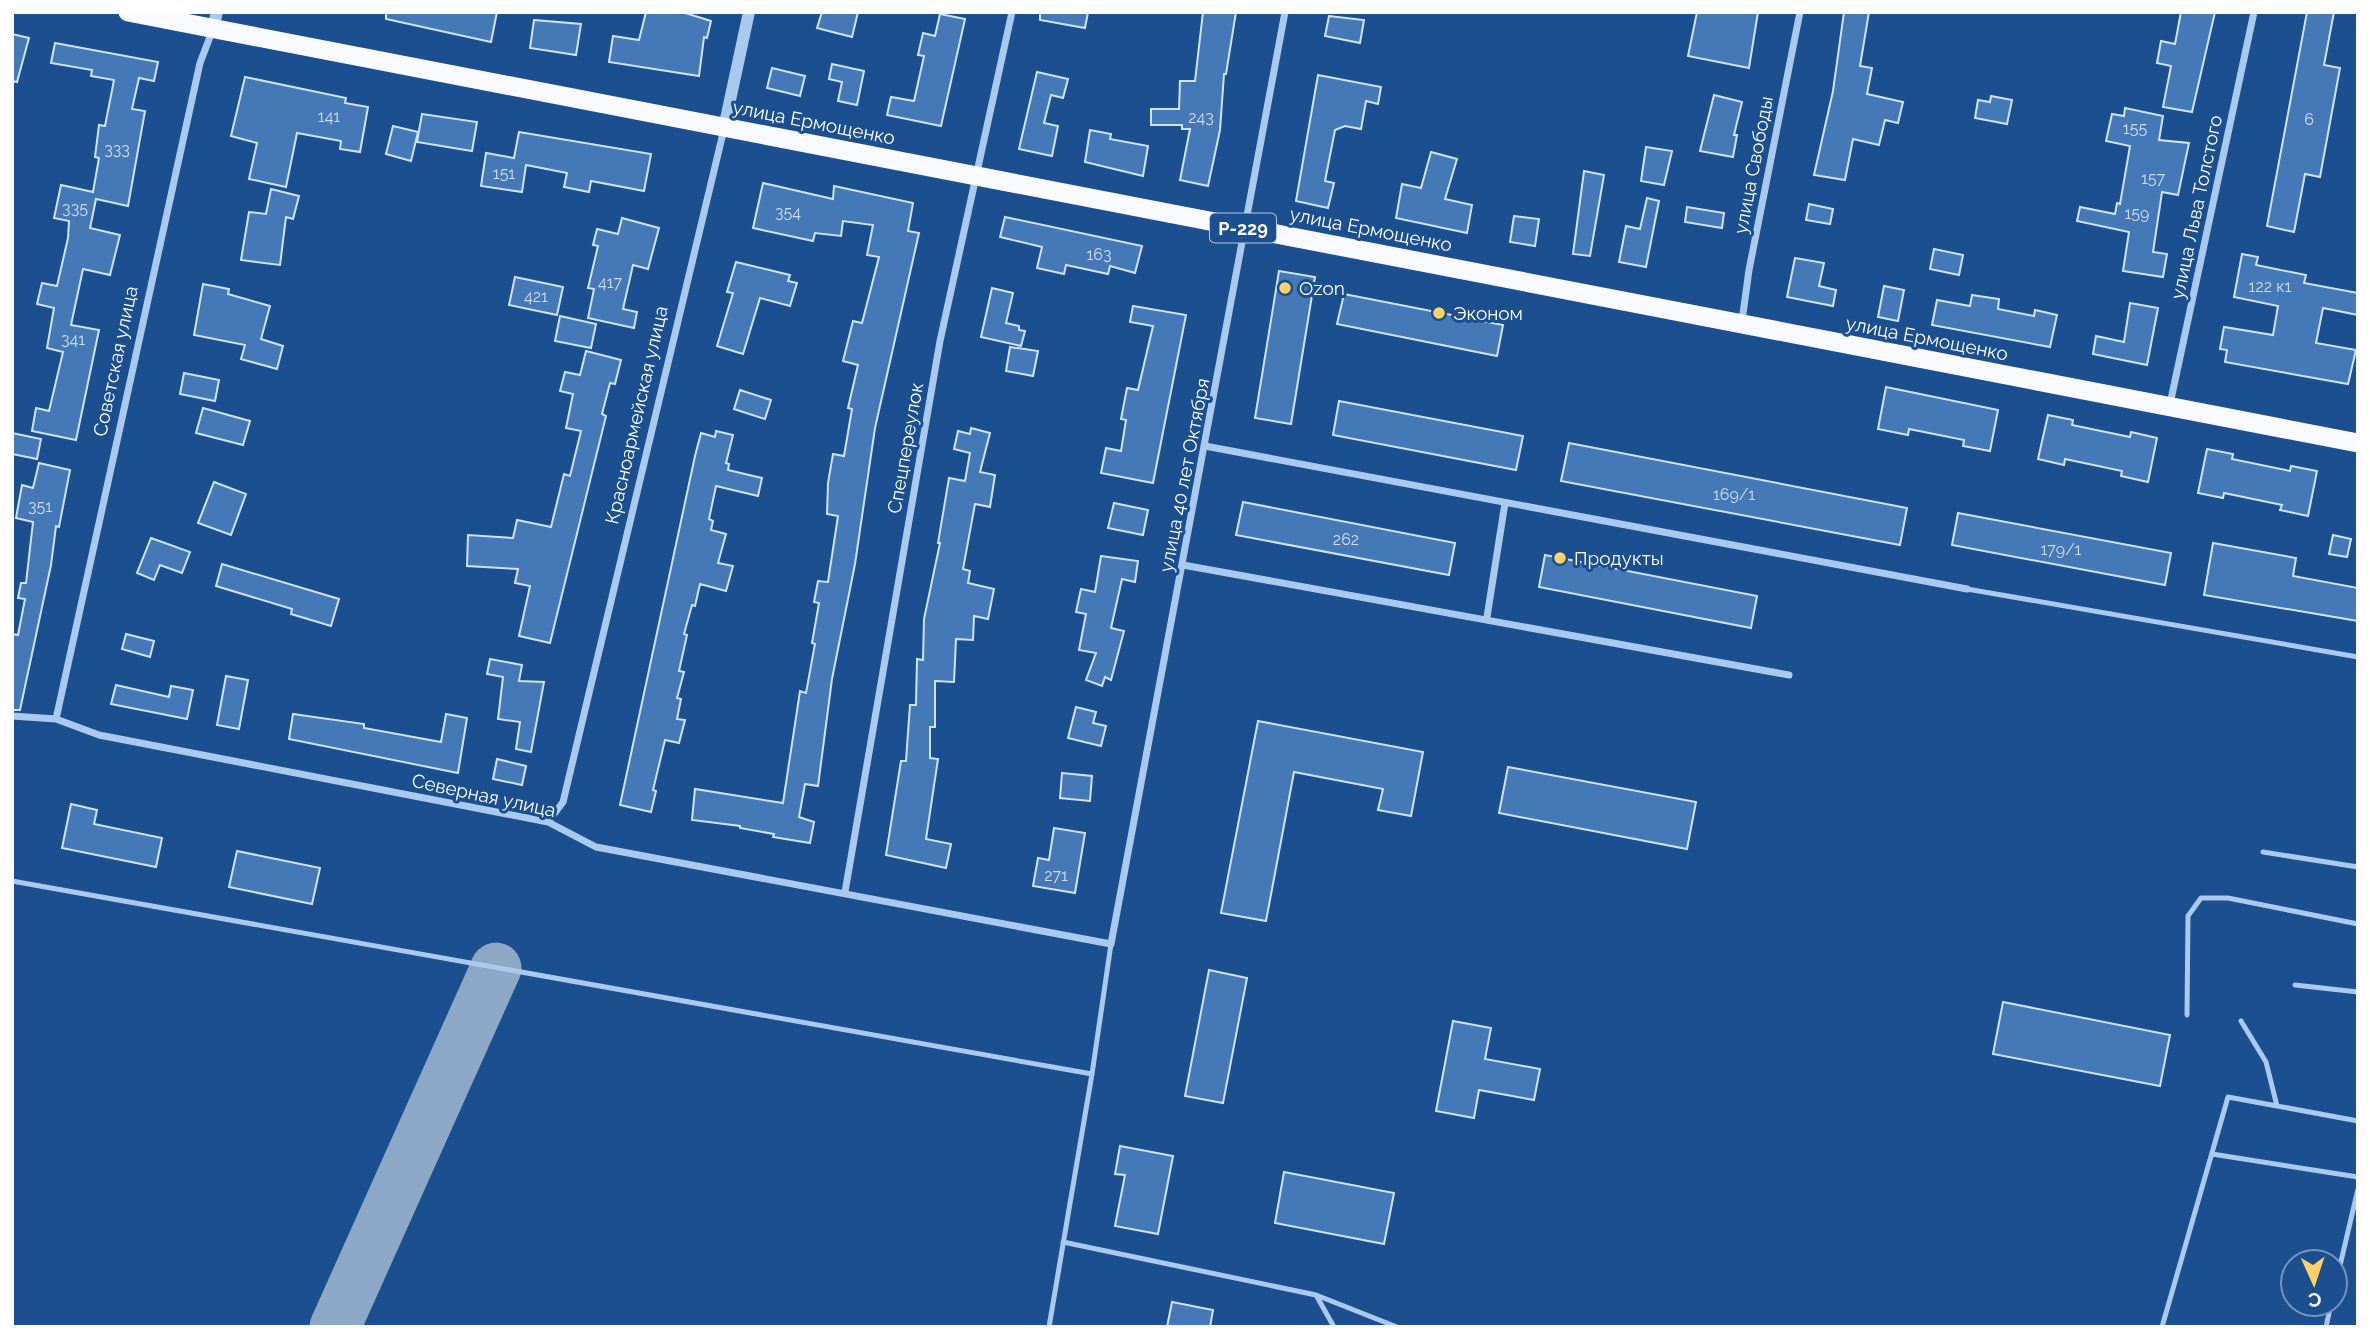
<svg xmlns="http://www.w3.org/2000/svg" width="2370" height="1339" font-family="Raleway,sans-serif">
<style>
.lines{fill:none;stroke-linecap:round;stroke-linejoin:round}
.taxiway{stroke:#8da7c7;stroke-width:51}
.building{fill:#4478b7;stroke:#cfe3fa;stroke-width:2}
.service{stroke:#a9c9ee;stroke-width:5}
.minor{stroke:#a9c9ee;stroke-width:7}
.tertiary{stroke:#a9c9ee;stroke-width:12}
.trunk{stroke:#f8faff;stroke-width:19}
.poi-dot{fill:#ffd166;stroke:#1b4f8f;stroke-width:2.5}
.labels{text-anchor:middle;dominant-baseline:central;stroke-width:6;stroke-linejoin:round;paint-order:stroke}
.number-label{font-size:16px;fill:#d0dded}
.shield{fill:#1b4f8f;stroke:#bbcadd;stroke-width:2}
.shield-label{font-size:18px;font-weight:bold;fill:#fff}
.street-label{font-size:19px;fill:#fff;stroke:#1b4f8f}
.poi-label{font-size:19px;fill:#fff;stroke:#1b4f8f;text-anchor:start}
</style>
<rect width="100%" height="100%" fill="#1b4f8f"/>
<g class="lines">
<path class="taxiway" d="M335,1327l161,-359"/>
</g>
<path class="building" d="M386,12h111l-6,30 -105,-23z
M646,12h36l29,9 -4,17 -3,-1 -5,39 -90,-14 4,-26 26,4z
M822,12h36l-6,25 -35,-9z
M1040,12h48l-3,16 -45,-8z
M1203,12h33l-10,62h-2l-4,56 -12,56 -28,-6 10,-51h-8v-4h-31v-16h28l1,-28h15z
M1697,12h61l-9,56 -61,-12z
M1844,12h25l-9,54 12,2 -5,26 36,8 -5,21 -13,-3 -6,25 -26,-6 -8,41 -31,-5 19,-84z
M2181,12h34l-23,100 -29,-5 8,-41 -14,-3 4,-22 14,3z
M2307,12h27l-10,53 16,3 -20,109 -15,-3 -11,58 -27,-6z
M940,14l25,5 -24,107 -54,-11 4,-18 23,4 10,-45 -6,-1 5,-22 12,3z
M1329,16l35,4 -4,23 -35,-7z
M534,20l47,4 -5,31 -46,-7z
M12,34l17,4 -12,44 -5,-1z
M55,43l103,19 -4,19 -15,-3 -7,31 13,2 -17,95 -32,-7 -6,29 30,7 -10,40 -27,-6 -12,56 28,5 -23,110 -44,-9 4,-23 13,3 14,-59 -16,-4 7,-40 -17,-4 5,-21 15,3 11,-48 1,-17 -15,-3 7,-33 32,7 6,-34 -4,-1 4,-32 6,1 9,-46 -23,-4 1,-6 -41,-7z
M832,64l32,7 -7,34 -19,-4 4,-19 -13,-3z
M772,68l33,8 -5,20 -33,-8z
M1037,72l31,7 -5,19 -12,-3 -7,28 14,3 -6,30 -33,-7z
M1318,75l63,12 -3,17 -12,-3 -5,28 -16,-3 -10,4 -10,51 9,2 -6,25 -32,-7z
M245,77l101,21 -1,5 23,4 -8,45 -20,-3 1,-8 -44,-8 -11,54 -37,-8 8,-36 -26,-7z
M1714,95l28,7 -8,33h3l-4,22 -33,-6z
M1991,96l21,4 -5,24 -32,-6 3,-18 12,2z
M2125,108l38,8 -4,24 30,3 -11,52 -16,-3 -9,60 14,2 -4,23 -40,-6 6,-39 -52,-11 3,-14 35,7 2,-11 3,1 10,-58 -24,-5 6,-27 12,2z
M422,114l55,8 -5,29 -55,-9z
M393,126l25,6 -7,29 -25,-7z
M1090,130l21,4 -1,5 38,7 -5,30 -58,-14z
M519,132l132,22 -7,37 -53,-10 -2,11 -25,-5 3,-14 -41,-8 -4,27 -41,-6 5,-33 28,5z
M1646,147l26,4 -8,34 -23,-4z
M1431,152l26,7 -12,40 27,6 -5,28 -71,-15 6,-34 19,4z
M1584,171l20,4 -14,81 -17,-2z
M763,183l70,16 1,-13 79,17 -5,28 11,2 -44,195 -20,136 -23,115 -14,107 -13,-2 -6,33 15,5 -4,21 -37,-6 1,-3 -34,-6v-2l-48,-6 3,-31 88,14 17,-112 6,2 9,-49 -3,-1 7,-40 -5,-1 4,-21 10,1 10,-66 -11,-2 1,-31 5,-29 11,2 8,-47 -4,-1 10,-43 -15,-4 10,-40 9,2 17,-66 -12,-2 6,-30 -30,-4 -2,15 -26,-3 -2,8 -60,-13z
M271,189l28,7 -6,23 -7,-2 -6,48 -39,-5 8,-48 17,2z
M1647,198l12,3 -13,66 -27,-5 7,-36 14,3z
M1809,204l24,5 -3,15 -24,-4z
M1687,207l37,6 -2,15 -37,-6z
M1514,216l25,3 -4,27 -25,-4z
M1005,217l137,29 -7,27 -25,-7 -2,8 -42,-9 -2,9 -27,-6 5,-21 -42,-10z
M622,218l37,10 -11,41 -15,-4 -10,44 14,3 -3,16 -46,-10 6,-29 -6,-1 10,-42 -5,-1 4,-16 21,5z
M1934,249l29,6 -4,20 -29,-6z
M2242,254l16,3 -2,8 50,10 -2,8 54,10v22l-35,-7 -7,35 40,7 -8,34 -123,-22 2,-12 -7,-1 4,-22 49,8 5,-29 -44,-9z
M1795,258l29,5 -5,23 17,4 -3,16 -46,-9z
M736,262l54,13 -2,6 9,2 -7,23 -30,-8 -17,56 -26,-8 16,-53 -6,-1z
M1279,271l36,6 -24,147 -36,-6z
M515,277l48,10 -6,28 -48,-10z
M203,284l26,5 -1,5 42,12 -9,33 22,7 -6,23 -36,-10 4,-14 -51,-10z
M1884,286l20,4 -6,31 -20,-4z
M992,288l21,5 -7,30 13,3v4l6,1 -4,15 -40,-9z
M1344,294l159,31 -6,31 -160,-32z
M1972,295l27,4 -1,10 36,7 1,-6 22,5 -7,32 -118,-22 5,-25 33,6z
M2130,303l28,5 -11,57 -54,-11 3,-18 28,6z
M1133,306l53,9 -33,168 -52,-10 5,-25 15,3 5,-31 -5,-1 6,-31 11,2 15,-64 -23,-4z
M560,316l36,8 -5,24 -36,-7z
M1010,347l28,4 -5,25 -27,-5z
M586,351l35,9 -6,24 -5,-1 -8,31 4,2 -56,227 -31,-7 11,-50 -15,-3 3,-14 -51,-3 1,-31 45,3 4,-18 34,7 13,-53 6,2 11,-45 -15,-3 7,-34 -13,-3 5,-19 15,3z
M184,373l35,7 -4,21 -35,-7z
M1886,387l112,23 -8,41 -27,-5 1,-6 -55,-11 -1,6 -30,-6z
M740,390l31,10 -6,19 -31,-10z
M1339,401l184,35 -7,34 -183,-35z
M203,408l47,13 -7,24 -47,-12z
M2048,415l25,5 -1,5 58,12 1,-5 26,6 -9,44 -27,-6 1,-5 -57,-12 -1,6 -26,-6z
M971,428l19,5 -10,39 15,3 -5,32 -15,-3 -12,65 7,2 -2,12 26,6 -6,30 -14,-3 -1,24 -17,-1 -2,43 -19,-1v46h-5v31l8,1 -12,80 25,5 -5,24 -60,-13 15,-94h5l4,-56h6l1,-46 6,1 1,-41 16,-76h-2l11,-65 16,3 5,-28 -16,-4 4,-18 12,3z
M716,431l17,4 -7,28 3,1 -1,6 34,8 -4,18 -42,-10 -7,33 4,2 -2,9 15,4 -8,29 15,3 -7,25 -26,-7 -5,22 -3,-1 -8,29 3,1 -8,36 5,1 -7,26 4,1 -4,20 8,1 -6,23 -14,-3 -12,50 3,1 -5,21 -31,-7 75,-349 6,-23 14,4z
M12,433l29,6 -4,20 -25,-5z
M1569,443l338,65 -7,37 -339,-64z
M2207,449l26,5 -1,5 58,12 1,-5 26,5 -9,45 -28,-6 2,-5 -58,-12 -1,5 -25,-5z
M39,463l31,7 -11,57 -3,-1 -5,39 -31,145h-8v-76l6,1 7,-36 -7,-1 3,-15h5l7,-61 -17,-4 6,-33 11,3z
M214,482l32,12 -15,41 -33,-12z
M1243,502l212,41 -6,32 -213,-40z
M1114,503l34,7 -5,25 -35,-7z
M1958,513l213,40 -6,32 -213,-40z
M2333,535l18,4 -4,18 -18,-3z
M151,538l39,14 -8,21 -22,-8 -6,15 -17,-7z
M2213,543l83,15 -3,18 65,12v33l-154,-26z
M1545,555l212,41 -6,32 -212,-41z
M1101,556l37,5 -3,21 -13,-3 -11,49 13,3 -13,49 -6,-3 -3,9 -16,-6 10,-27 -17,-3 7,-36 -10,-2 5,-23 14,3z
M222,564l117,35 -8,27 -40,-12 1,-5 -76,-23z
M126,634l28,7 -4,16 -28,-8z
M490,659l32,6 -3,16 25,1 -13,70 -15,-3 4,-27 -22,-3 5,-42 -16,-3z
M226,676l22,4 -9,49 -22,-4z
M116,685l53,12 2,-11 22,4 -6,29 -76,-15z
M1076,707l20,5 -3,11 13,3 -5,20 -33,-8z
M293,714l71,10v4l77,14 5,-28 21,4 -9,55 -169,-34z
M1258,721l165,31 -12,64 -33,-6 5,-21 -89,-17 -28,149 -45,-8z
M497,759l29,7 -4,19 -29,-6z
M1508,767l188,35 -9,47 -188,-36z
M1062,773l30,3 -2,25 -30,-3z
M71,804l26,6 -3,14 68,14 -6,29 -94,-19z
M1054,828l31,5 -10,60 -42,-7 5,-28 11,2z
M237,851l83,17 -8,36 -83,-17z
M1209,970l38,8 -24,125 -38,-7z
M2003,1002l167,33 -10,51 -167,-32z
M1453,1021l38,7 -6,31 55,10 -6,31 -55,-10 -5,28 -38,-7z
M1120,1146l53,10 -15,78 -43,-8 10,-51 -10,-1z
M1284,1172l110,21 -10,51 -109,-21z
M1172,1302l41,8 -3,17h-43z"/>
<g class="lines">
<path class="service" d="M1967,589l391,68
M2263,852l95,15
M12,881l1080,193 19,-130
M2295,985l63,7
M2187,1015l1,-99 13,-18h27l130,26
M2241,1021l25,41 11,44 81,15
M2212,1154l146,23
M1063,1242l253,53 18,32
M2335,1287l23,-98
M1316,1295l81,32
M1049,1327l43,-253
M2162,1327l66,-230 49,9
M2326,1327l5,-23"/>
<path class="minor" d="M1742,321l7,-51 51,-258
M2170,404l84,-392
M1205,446l762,143
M1183,565l606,110
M1487,617l18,-114
M12,716l44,3 43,16 449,87 48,25 515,97 174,-932
M56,719l144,-656 13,-34
M548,822l15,-20 161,-673
M845,892l95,-551 72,-329"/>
<path class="tertiary" d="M213,28l4,-16
M724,128l25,-116"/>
<path class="trunk" d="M128,12l2230,431"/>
</g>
<g class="poi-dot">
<circle cx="1285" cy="288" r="7"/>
<circle cx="1439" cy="313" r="7"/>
<circle cx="1560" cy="558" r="7"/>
</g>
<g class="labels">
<g class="number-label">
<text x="329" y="116">141</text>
<text x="1201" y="117">243</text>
<text x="2309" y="119">6</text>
<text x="2135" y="128">155</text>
<text x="117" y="149">333</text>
<text x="504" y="173">151</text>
<text x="2153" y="178">157</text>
<text x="75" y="208">335</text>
<text x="788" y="212">354</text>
<text x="2137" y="213">159</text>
<text x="1099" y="254">163</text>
<text x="610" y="282">417</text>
<text x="2270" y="286">122 к1</text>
<text x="536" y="296">421</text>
<text x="73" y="339">341</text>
<text x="1734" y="494">169/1</text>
<text x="40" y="506">351</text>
<text x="1346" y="539">262</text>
<text x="2061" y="549">179/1</text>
<text x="1056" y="875">271</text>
</g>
<rect class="shield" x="1210" y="213.5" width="66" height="29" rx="5"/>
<g class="shield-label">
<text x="1243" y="228">Р-229</text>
</g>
<g class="street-label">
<text transform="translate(814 122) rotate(11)">улица Ермощенко</text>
<text transform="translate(1753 165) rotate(-79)">улица Свободы</text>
<text transform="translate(2196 207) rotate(-78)">улица Льва Толстого</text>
<text transform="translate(1371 229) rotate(11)">улица Ермощенко</text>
<text transform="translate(1927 338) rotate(11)">улица Ермощенко</text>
<text transform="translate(115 361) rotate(-78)">Советская улица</text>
<text transform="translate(636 415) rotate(-77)">Красноармейская улица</text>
<text transform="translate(905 448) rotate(-80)">Спецпереулок</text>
<text transform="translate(1184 475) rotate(-79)">улица 40 лет Октября</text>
<text transform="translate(484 795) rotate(12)">Северная улица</text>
</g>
<g class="poi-label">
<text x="1299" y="288">Ozon</text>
<text x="1453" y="313">Эконом</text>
<text x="1574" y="558">Продукты</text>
</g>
</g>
<rect width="2370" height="1339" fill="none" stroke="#ffffff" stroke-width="28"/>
<g transform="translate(2314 1283) rotate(177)"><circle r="33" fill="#1b4f8f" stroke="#7695bc" stroke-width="2"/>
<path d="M0-5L12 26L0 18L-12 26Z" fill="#ffd166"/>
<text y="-10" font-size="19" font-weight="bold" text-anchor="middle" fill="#ffffff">С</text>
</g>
</svg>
